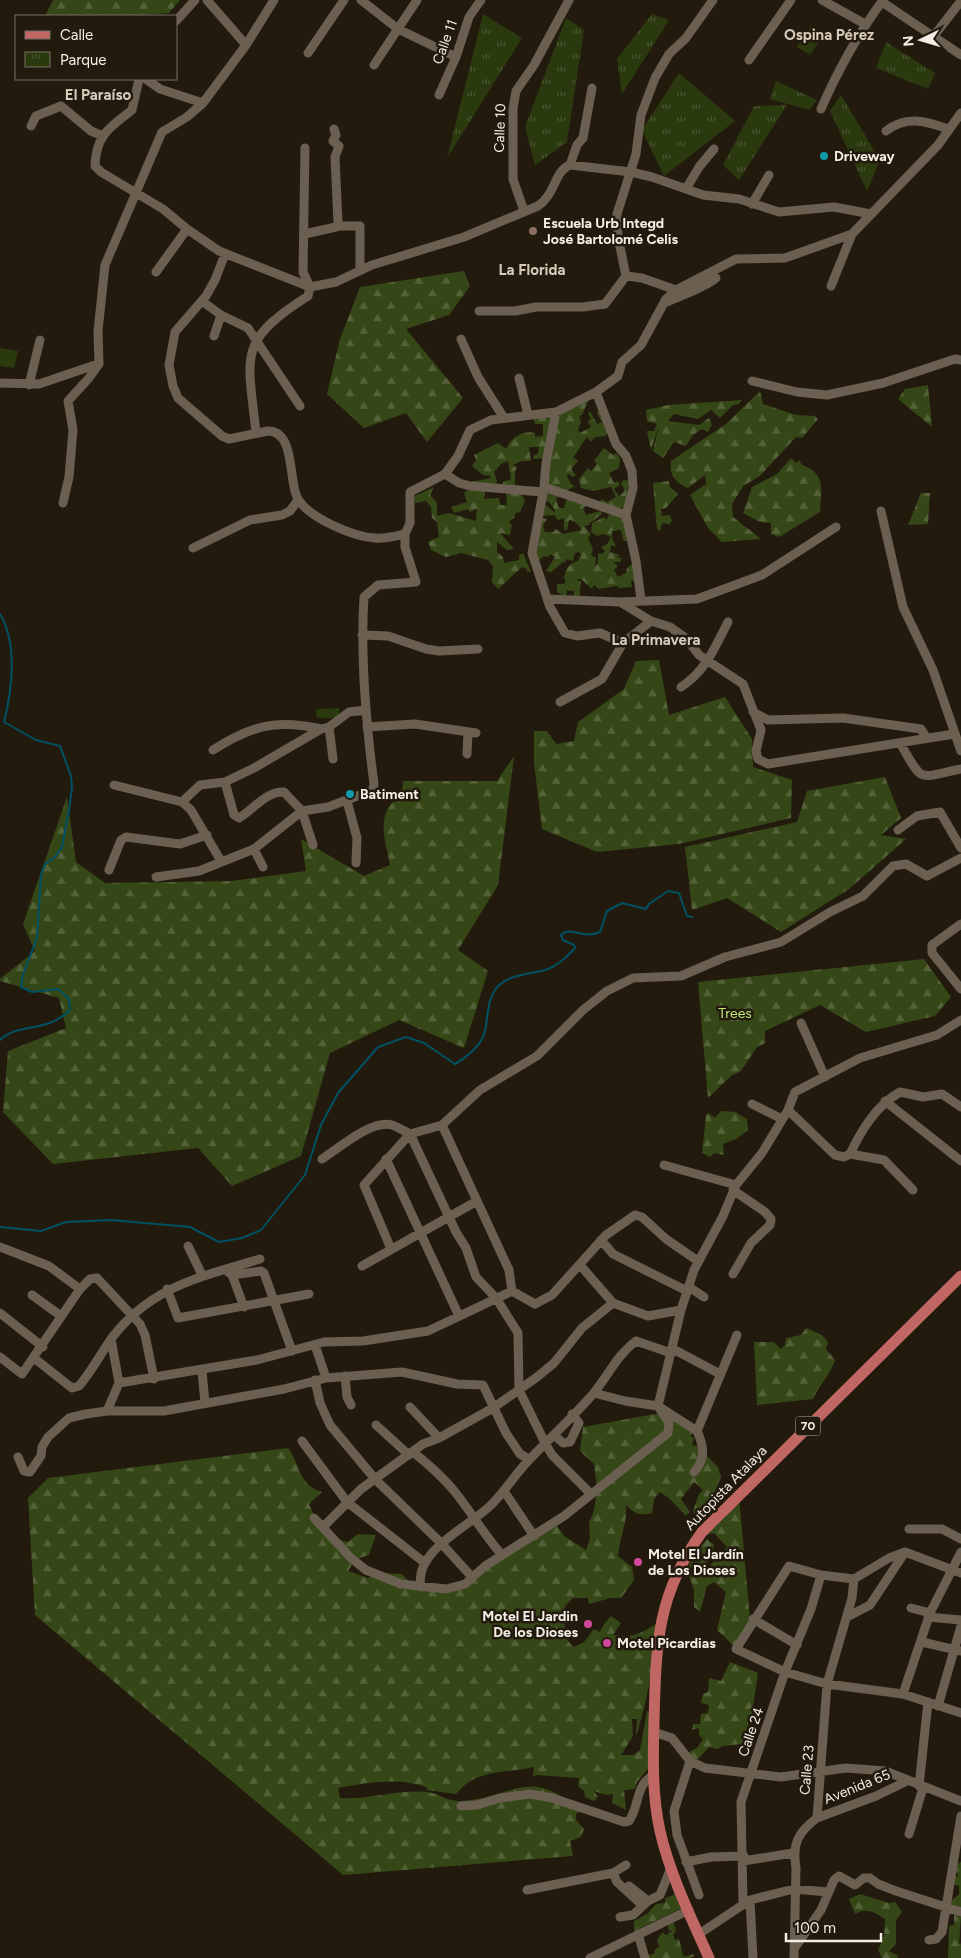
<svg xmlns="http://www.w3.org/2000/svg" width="961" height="1958" font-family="Figtree,sans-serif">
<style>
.grass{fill:#2b3a0e}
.forest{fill:url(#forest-firs)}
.park{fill:url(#park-tufts)}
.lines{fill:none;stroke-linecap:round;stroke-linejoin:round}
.stream{stroke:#005164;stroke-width:2}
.minor{stroke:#6a5f51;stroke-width:9}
.major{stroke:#c16763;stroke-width:11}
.culture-dot{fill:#0f9aa8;stroke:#231a0e;stroke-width:2}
.education-dot{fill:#8d6e63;stroke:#231a0e;stroke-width:2}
.hotel-dot{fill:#d1479c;stroke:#231a0e;stroke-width:2}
.labels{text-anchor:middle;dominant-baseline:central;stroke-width:5;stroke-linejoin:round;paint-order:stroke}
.shield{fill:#231a0e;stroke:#b5aea5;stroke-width:1}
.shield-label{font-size:12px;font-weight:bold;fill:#f4eee6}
.street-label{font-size:14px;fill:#f4eee6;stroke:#231a0e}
.poi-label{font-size:14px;font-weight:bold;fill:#f4eee6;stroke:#231a0e;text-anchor:start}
.park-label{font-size:14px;fill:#beea75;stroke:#231a0e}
.neighbourhood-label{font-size:15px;font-weight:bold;fill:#d6caba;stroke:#231a0e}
</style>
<defs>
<pattern id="forest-firs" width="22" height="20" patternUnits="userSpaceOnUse" patternTransform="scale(1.25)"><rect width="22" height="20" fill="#364717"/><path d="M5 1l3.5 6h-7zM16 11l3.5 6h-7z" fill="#546239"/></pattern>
<pattern id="park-tufts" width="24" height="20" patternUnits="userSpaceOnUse" patternTransform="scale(1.25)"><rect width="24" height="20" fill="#2b3a0e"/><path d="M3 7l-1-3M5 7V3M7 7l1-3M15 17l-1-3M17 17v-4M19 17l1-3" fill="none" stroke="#4a5731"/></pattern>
</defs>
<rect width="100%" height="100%" fill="#231a0e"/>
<path class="grass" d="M811,26l13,8 -14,21 -13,-8z
M0,348l18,3 -4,17 -14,-2z
M339,708v10h-22l-1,-9z"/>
<path class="forest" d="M53,0h127l-11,13 -48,3h-76z
M464,271l6,15 -21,29 -43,14 57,69 -36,44 -21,-29 -42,15 -37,-34 13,-55 20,-52z
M928,385l4,42 -34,-28 7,-10z
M760,391l3,13 33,11 19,1 3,3 -16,19 -6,-1 -36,39 -17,10 -11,18 1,13 28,22 -39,3 -14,-14 -18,-33 16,-11 -1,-9 -17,13c-13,-6 -19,-12 -17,-27l55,-37z
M589,399l-7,16 -3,1 2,6 -3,8 2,3 11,-6 -3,-6 3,-3 -3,-4 2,-3 7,13 5,-2 -5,-9 2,-3 8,22 -1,4 -11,1 -4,5 -4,-5c-6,7 -8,13 -14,20l5,4 -7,8 5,6 -3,2 -5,-3 -1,2 4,8 4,2 -9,5 -4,-3 -2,3 -14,-7 2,-24 12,-46z
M742,400l-3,4 -6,1 -13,13 -9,-8 -13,9 -24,-5 -6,7 31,4 10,-7 3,7 -4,7 -6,-3 -9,6 -7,11 -12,-4 -11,16 -10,-7 6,-26 -8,25 -4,-19h7l3,-7 -10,-3 -1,-11 22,-5z
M552,416l-9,42 -9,1 -1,-3 5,-3 1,-6h-10l2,14h-10l-8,4 4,3 -2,3v15l-12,-1v-3l8,-3 -3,-18 -7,3 -7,8 3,9 -2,5 -24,-4 20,-4 -1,-2 -7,-1 -11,-9 4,-6 -2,-5 24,-12 8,6c5,-11 16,-19 29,-16v4l8,-1v-12h-8l-2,-6z
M604,448l9,7 4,-2 3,6 -1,9 -10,5 5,10 4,-2 2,4 -6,4 5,7 6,-5 -4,-8 3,-3 5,1 -5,26 -6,2 -19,-6 3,-4 5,3 9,-5 -5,-10 -18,4 -12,-3 -2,-9 9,-11 3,3 6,-7 -3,-3z
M791,458l5,5 3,-3 3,5c25,9 19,25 18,47l-41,25 -8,-3v-11l-11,-1 -17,-9 9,-26 25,-13z
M669,481l1,6 8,7 -12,14 -5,1 1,7 7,-1 3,5 -2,4 -8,-1 -2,8 -3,-2 -4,-46z
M434,487l-4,8 7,8v13l12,-3 27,8 1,-12 -7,3 -2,-3 -14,4 -3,-6 16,-5 -3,-9 4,-3 17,1 -1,8 15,-1 1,7h7l-1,-16h13l6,12 -5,11 -5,1 -1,5 -4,2v4l2,1 -2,10 -10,-2 14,16 -7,1 -10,-8v10l6,5 1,6 15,-3v-5l4,-2 8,19h-4v-3l-5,-2 -24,22 -6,-7 1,-16 -5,-6 -27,-7 -15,4 -15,-7 -3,-8 11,-5 -2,-15 -5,-4 -1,-11 -5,-6 -11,2v-7z
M547,492l12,4 -3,3 3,9h5l3,-10 22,6 -6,4 3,7 15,-4 1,3 -12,9 -1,2 -5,1 7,8 -3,4 5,11 -2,6 5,3 -1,9 3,-4v-10l4,1 3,-3 -4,-4 6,-3 4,-7 -8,-3 -6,2 -6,-4 1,-9 12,-6 3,3 1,-5 8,-2 7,4 4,21 -1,3 -3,-1 -2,-10 -9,1v7l4,9 -5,-2 -1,7 10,3 -4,2 5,1v4h-8l5,4 -4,4 4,7 8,-4 1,-5 5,-4 6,16 -7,1 1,6 -13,1 -2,-2 -18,3 -5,-4 -2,4 -11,-10h-5l5,3 -2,18 -5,-1v-8l-7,-1 -1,7 -9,-5v-8h7l2,-3 -2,-3c2,-9 4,-14 14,-17l3,-6 -2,-3 -4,1 -2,8 -7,-2 -1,4 -2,-1 -12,10 -5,-1 9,-14 -5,-3 -2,3 -4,-1 -7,6 -2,-3v-23l7,-18 5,1 -4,7 2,6h8l3,-3 7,5 18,-4c-1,-5 -7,-10 -12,-10l-2,10h-3v-12l-6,2 -4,-5 -11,1 1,-13 10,9 1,-2 -6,-8 -5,-1z
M921,493h9l-2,31 -20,1z
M659,660l10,55 56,-18 27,42 1,28 39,13 -1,38 -112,26 -82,8 -55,-23 -8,-66v-32h13l9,13 18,-3 4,-19 46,-33 12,-28z
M514,756l-16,129 -40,65 30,21 -24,77 -65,-28 -69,33 -29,103 -69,30 -34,-38 -145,16 -50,-52 5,-61 58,-23 -7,-30 -59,-17v-2l35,-28 -12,-27 44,-127 9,65 29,21 127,-2 74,-10 -5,-32 63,37 26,-11c-5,-27 -16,-53 12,-70l1,-14h94z
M885,777l16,41 -20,17 25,4 -57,50 -68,43 -54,-34 -35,12 -7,-63 112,-25 10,-31z
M924,959l27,38 -16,19 -69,16 -46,-27 -55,26v12l-8,4 -16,24 -9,4 -24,23 -10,-116z
M721,1111l14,1 12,7 1,11 -12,9 -13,5 1,11 -9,-2 -5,4 -8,-4 4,-37 2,-3 7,5z
M806,1328l16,7 6,7 -2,7 9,11c-5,15 -16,25 -22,39l-56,6 -3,-63h20l7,7 4,-4 1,-7 15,-3z
M666,1412l28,20 -4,4 4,2 -2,7 5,1 21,21 3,10 -20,46 -8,-12 6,-17 4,-4 -9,-8 -13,17 9,13 -4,4 -16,-17 -10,-7 -6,7 -2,14c-13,3 -17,1 -26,-8 2,17 -7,34 -8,51l14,11 2,13 -13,18h-11l-21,6 -1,-6h-15l-8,8c1,14 -5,31 9,41l10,-5 10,-13 6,3 4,-8 7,-8 10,7 -8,12c18,4 29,-2 43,-11 -3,41 -7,72 -20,112l1,-17h-5l1,17 -12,19h12l7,-5 7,-39 3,3 1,51 -14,17 -2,7 -11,1 2,20 -14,-7 1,-9 -7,1 -12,-4 4,6 -4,4 -9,-4 -1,-6 -6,-5 1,-8 -43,-3 -3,2 1,-10c-30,7 -57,1 -78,27l-29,-4 -1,-3c-28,-10 -59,-4 -88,1l2,10c29,2 58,-9 87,-6 11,1 22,10 33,9 55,-2 67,-37 121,10l-5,3v6l8,9 -3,8 -11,4 3,15 -230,19 -308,-260 -7,-117 20,-20 240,-30c13,17 10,37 34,44l-13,12 4,9 10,8c1,17 10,17 25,21l10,-8 18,1 -7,20 -13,4 -8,12 20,7 13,-5 21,1 8,9 36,8 110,-67 8,12 22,14 4,-12 -1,-15 5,-12 3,-21 -3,-26 -14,-13 3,-24z
M739,1497l11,122 -15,28 -18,-17 9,-38 -12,-10 -7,4 -7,26 -6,-5v-17l-7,-20 6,-14 14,-17 7,6 -3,12 -10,13 4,1 22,-24 -13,-14 -13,3z
M730,1662l28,11 -6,40 -10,31 -20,2 -4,3 -9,-2 -11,12 -7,-1 -4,-5 10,-5 6,-9 -4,-4v-7l-7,2 1,-6h7l1,-10 7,-1 1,-8 -8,-2 2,-9 5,-2 1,-14 12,3z
M961,1862v49l-10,-4v-7l8,-5v-9l-6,-2 1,-8 5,1 -3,-6 2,-8z
M673,1886l9,22 -48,23v-10l13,-7 9,-10 9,-1v-5l9,-3z
M860,1894l29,9 6,-1 7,10 -6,8v24l-7,7 9,5 -1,2h-15l-4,-8 6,-14 1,-17c-9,-6 -19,-12 -30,-5l-6,-15z
M954,1914l7,3 -2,26 2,1v14h-13l1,-32 5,-1z
M673,1920l3,11 -3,4 2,5 4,-1 4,16 1,2 9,-3 1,2 -4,2h-47l12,-5 -1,-2 5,-5 -2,-6 5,-7 5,2 6,-5 -4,1 -1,-5z"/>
<path class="park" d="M483,14l39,24 -75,120z
M652,14l17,6 -47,74 -5,-35z
M566,18l18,12 -17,112 -32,23 -10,-38z
M886,42l49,31 -7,16 -52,-21z
M679,73l56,48 -71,55 -22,-46z
M776,81l41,19 -8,10 -39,-11z
M841,95l39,65 -13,31 -37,-80z
M787,105l-48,75 -16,-15 31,-59z"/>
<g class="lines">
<path class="stream" d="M0,614c18,30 12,76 4,108l32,18 24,6 11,30 1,11 -3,23 -7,37 -7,10 -10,7 -4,11 -4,63 -14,37 -2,12 11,5 26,-3 11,10 1,11c-24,24 -52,12 -70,30
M0,1227l41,4 25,-9 45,-2 79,7 29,15 23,-4 19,-8 44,-55 16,-50 17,-32 40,-46 28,-10 18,6 31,21c11,-6 27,-19 30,-33 3,-13 2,-30 10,-41 12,-17 36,-15 53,-21 11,-4 19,-13 27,-21l-1,-3 -11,-5 -2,-5c9,-10 22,5 39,-3l7,-21 15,-8 24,6 3,-5 19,-13 11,2 8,23 5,1"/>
<path class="minor" d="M207,0l39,45
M361,0l37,29 58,28
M822,0l43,24
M882,2l79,53
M176,21l19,-21
M933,37l28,-36
M308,53l36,-53
M749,60l42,-60
M374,65l43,-65
M139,79l-7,31c-23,18 -36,25 -37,56l6,6 62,37 24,20 32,22 91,36 26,-5 36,-17 92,-28 74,-31c18,-12 16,-35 32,-41l61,7 21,5 51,18 36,4 40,13 55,-5 37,7
M146,79l14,10 43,14
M439,95l17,-38 13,-40 12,-17
M821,109c17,-39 37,-75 62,-109
M31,126l5,-10 25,-10 30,25 12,5
M334,129l2,6 -3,6 6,5 -4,11 3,66 2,3h20v43
M886,131c20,-16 40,-10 62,-2
M570,165l7,-20 6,-7 9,-50
M686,189l13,-22 15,-18
M752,204l17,-29
M524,211l-11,-32v-70l3,-18 18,-26 35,-65
M305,234l35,-8
M225,254l-10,26 -9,16 -31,36 -6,33 4,21 5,12 44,38 7,3 39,-8c28,0 20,52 30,68 11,19 56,38 77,39 10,1 20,-2 30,-4
M156,272l31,-43
M626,276l16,2 34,12
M831,286l21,-52
M202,301l19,14 27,13 52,78
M667,302c15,-7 37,-14 49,-24
M479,311h36l21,-4h47l22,-3 21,-28 -8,-39 -1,-23 19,-60 5,-39 14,-37 14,-24 17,-16 27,-38
M214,336l7,-21
M461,339l17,38 26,41
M519,378l9,37
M752,381l45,11 30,3 56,-12 72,-24 6,1
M0,383l39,1 59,-20
M29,385l11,-45
M596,392l20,52 10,12 6,15 1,17 -7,27 10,46 5,39
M556,412l-10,51 -2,24 -12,66 18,54 15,26 12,3 23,-3 23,10
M256,433c-8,-78 -20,-91 52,-137l2,-9 -7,-15 2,-124
M445,474l14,9 11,3 73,6
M544,487l82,28
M63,503l6,-26 4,-47 -5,-29 21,-23 10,-14 -1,-33 7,-66 57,-133 25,-15 16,-14 43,-58 28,-45
M881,511l22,96 30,63 28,81
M193,548l57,-28 32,-5 8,-4 8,-11
M547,599l73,3 77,-3 65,-24 74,-48
M620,602l31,19 19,6 17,12 12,16 44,29 18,46 -5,21 2,8 10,5 186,-30
M362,635l26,1 38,13 13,2 39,-2
M681,687c25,-16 34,-40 47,-65
M560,702l42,-23 21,-36 28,-22
M753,712l15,8 75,-2 78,11 5,8
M329,727l4,32
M367,727l48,-3 61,9
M900,743c24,41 16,35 61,26
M213,750c39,-25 64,-31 108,-21
M467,754l1,-22
M225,782l9,33 5,3c14,-8 27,-27 45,-26l18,19 11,34
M114,785l68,17 9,8 30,51
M347,801l10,37 -1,25
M182,802l18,-17 25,-3 29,-14 67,-39 8,-2 20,-15 17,-2
M898,830l19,-14 23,-4 21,36
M254,849l9,18
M109,870l12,-30 5,-3 54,7 27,-9
M156,877l43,-6 55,-22 48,-38 26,-4 45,-17 1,-6c-8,-61 -14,-125 -10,-187l14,-12 38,-3 -11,-35v-13l5,-11v-31l35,-18 13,-18 12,-26 21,-10 65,-8 40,-20 22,-16 4,-14 19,-17 25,-46 10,-9 60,-31 49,-1 67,-24 86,-89 23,-32
M961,924l-29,21v8l29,36
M801,1023l24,54
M885,1101l76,60
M752,1104l30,15
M788,1110l47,45 9,2 6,-3 34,6 29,30
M442,1125l67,145 3,21 23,13 17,-9 54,-60 29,-20 7,2 24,22 32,22
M850,1154c12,-25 26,-48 50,-62l23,5 19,-3 19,13
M322,1159c17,-11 50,-40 70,-34 6,2 12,6 18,9l32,-9 38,-35 57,-34 46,-46 24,-19 26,-13 48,-2 44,-19 56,-15 49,-30 33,-16 30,-30 13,-2 21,12 34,-18
M386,1159l73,157
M664,1165l72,20
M601,1240l12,14 74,37
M188,1246l14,29
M0,1247l49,19 31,23
M391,1249l-27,-64 46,-51 46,98 10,16 10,29 20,21 22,35 1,57 26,53 7,12 38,38
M580,1265l33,38 35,13 33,-6
M362,1266l115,-65
M226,1270l6,5 29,-4 3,2 28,78
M733,1274l18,-31 19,-18 1,-6 -6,-7 -32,-22
M232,1275l12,32
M689,1287l15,10
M167,1289l11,29 131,-24
M32,1295l29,21
M0,1313l43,34
M111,1339l8,44
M315,1345l11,33
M673,1349l47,25
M0,1357l22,17 58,-85 10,-10 7,-1 43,46 5,11 9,44
M34,1358l38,30 7,-2c12,-14 21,-31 32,-47 40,-53 90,-62 149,-80
M202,1371l3,32
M345,1376l2,21 4,8
M315,1380l5,23 10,22 45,54 66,64 31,34
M594,1393l31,8 33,5 39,25c7,15 9,28 -3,41
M410,1407l29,31
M107,1411l12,-28 138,-23 67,-18 39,-1 65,-10 84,-40
M376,1425l33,30
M697,1431l40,-96
M554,1435l9,8 7,-1 9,-19 -7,-9
M302,1441l45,61 78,61
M413,1452c15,12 30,25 42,40 17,21 29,43 47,63
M18,1457l6,14 6,1 11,-16 1,-9 6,-10 21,-19 17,-4 21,-3h57l120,-22 42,-11 76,-6 55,12 26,1 23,48 14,21 9,5
M504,1491l30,45
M314,1518l37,40 15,12 35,14 45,5 19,-5 20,-18 79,-50 104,-83 1,-10 -11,-17 23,-96 13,-40 29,-54 13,-31 26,-32 26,-43 7,-18 65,-34 77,-23 24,-15
M323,1527l38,-38 62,-45 16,-6 54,-30 44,-31 17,-14 28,-35 31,-25
M909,1529h33l19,10
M961,1573l-56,-21 -16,6 -35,21 -33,-4 -32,-9 -53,83 49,23 42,12 76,10 58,19
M421,1587c-8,-37 50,-61 71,-83 14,-14 24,-31 37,-44 21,-22 44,-43 64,-66 15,-18 24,-39 43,-53l35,12
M911,1608l19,5
M847,1617l23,-12 35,-53
M928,1617l33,3
M753,1619l44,26
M922,1642l39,9
M903,1694l27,-81 31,-61
M938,1706l23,-80
M654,1732l18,6 18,23 15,7 76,9 65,-9 39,3 76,30
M690,1761l-16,50 3,24 22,60
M919,1786l9,-84
M461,1806l16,-1 23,-7 30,-4 22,4 72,24 5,-1c11,-16 6,-35 24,-46
M817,1818l59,-22 31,-15
M909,1834l14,-46
M743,1861l50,-8
M686,1862l25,-5 33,-1
M613,1873l4,9 26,24
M629,1886l19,15
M527,1890l86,-17 13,-8
M750,1900l3,58
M743,1903l-2,-101 44,-130 26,-63 10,-34
M620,1917l13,-2 15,-14 12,-6 11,-27
M638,1934l7,24
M699,1934l51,-34 44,-11 34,3
M929,1940l7,-1 6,-7 19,-116
M794,1949l27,-39 13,-30 5,-4 16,9 9,-7h6l8,6 18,7 65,21
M590,1958l99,-48
M794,1958l2,-90c-4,-24 2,-36 21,-50l10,-134 25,-86 2,-19"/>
<path class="major" d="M709,1958c-18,-41 -39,-83 -49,-127 -8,-36 -7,-72 -6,-109 2,-75 2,-127 48,-190l259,-256"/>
</g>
<g class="culture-dot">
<circle cx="824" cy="156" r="5"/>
<circle cx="350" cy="794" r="5"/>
</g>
<circle class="education-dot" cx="533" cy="231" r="5"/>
<g class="hotel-dot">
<circle cx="638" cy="1562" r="5"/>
<circle cx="588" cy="1624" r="5"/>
<circle cx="607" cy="1643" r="5"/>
</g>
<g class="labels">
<rect class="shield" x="795.5" y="1416.5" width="25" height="19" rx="4"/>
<g class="shield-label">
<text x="808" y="1426">70</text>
</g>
<g class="street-label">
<text transform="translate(445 42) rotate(-70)">Calle 11</text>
<text transform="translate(500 128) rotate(-88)">Calle 10</text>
<text transform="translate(726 1488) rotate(-46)">Autopista Atalaya</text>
<text transform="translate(751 1732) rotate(-71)">Calle 24</text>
<text transform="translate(807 1770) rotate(-85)">Calle 23</text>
<text transform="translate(857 1787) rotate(-22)">Avenida 65</text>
</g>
<g class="poi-label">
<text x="834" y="156">Driveway</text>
<text x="543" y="223">Escuela Urb Integd<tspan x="543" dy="16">José Bartolomé Celis</tspan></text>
<text x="360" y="794">Batiment</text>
<text x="648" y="1554">Motel El Jardín<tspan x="648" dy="16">de Los Dioses</tspan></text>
<text x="578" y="1616" text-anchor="end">Motel El Jardin<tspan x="578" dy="16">De los Dioses</tspan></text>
<text x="617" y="1643">Motel Picardias</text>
</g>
<g class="park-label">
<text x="735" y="1013">Trees</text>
</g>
<g class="neighbourhood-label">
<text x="829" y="35">Ospina Pérez</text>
<text x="98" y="95">El Paraíso</text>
<text x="532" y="270">La Florida</text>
<text x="656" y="640">La Primavera</text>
</g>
</g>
<rect x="15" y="15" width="162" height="65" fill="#231a0e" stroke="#776f64"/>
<rect x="25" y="31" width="25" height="8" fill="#c16763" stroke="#776f64"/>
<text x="60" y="40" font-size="15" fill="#f4eee6">Calle</text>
<rect x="25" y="52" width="25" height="15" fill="url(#park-tufts)" stroke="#776f64"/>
<text x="60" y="65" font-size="15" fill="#f4eee6">Parque</text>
<g transform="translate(921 40) rotate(265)" stroke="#231a0e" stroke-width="4" paint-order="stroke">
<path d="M0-4L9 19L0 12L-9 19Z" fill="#f4eee6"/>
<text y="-8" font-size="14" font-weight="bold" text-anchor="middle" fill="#f4eee6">N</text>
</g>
<path d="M786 1933v8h95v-8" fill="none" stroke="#f4eee6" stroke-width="2.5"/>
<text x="794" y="1933" font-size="15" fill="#f4eee6" stroke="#231a0e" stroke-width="4" paint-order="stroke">100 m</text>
</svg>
